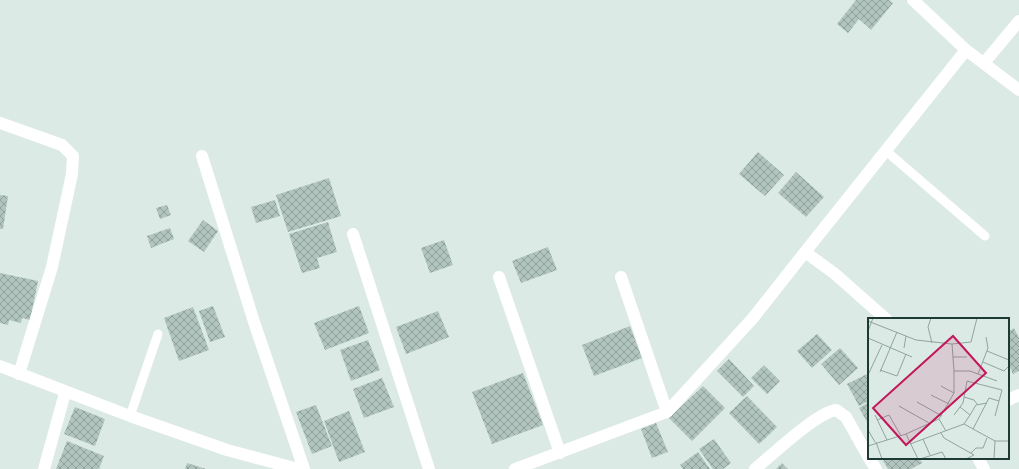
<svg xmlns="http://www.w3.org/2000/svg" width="1019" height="469" font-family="'Public Sans',sans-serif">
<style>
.building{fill:url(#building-cross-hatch)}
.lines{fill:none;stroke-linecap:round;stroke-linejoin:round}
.service{stroke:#fff;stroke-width:9}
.minor{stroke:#fff;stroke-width:12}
.inset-road{fill:none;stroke:#90a49e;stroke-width:1}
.view{fill:#c2185b;fill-opacity:0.15;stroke:#c2185b;stroke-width:2}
.inset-edge{fill:none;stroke:#1d3a34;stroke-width:2}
</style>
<defs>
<pattern id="building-cross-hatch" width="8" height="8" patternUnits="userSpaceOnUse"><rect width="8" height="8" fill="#b1c5be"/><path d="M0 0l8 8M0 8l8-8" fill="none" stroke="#8fa19b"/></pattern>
</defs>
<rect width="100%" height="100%" fill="#dceae5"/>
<path class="building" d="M856,0h33l4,3 -22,27 -12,-11 -11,14 -11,-9z
M758,152l26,23 -19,21 -26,-22z
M796,172l28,25 -18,20 -28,-24z
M329,178l12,38 -53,16 -12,-37z
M0,195l8,1 -5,33h-3z
M275,200l5,16 -24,7 -5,-16z
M167,205l4,10 -11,4 -4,-11z
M203,220l15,11 -14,21 -16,-11z
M328,222l9,30 -20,6 3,10 -18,5 -13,-39z
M170,228l4,11 -23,9 -4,-12z
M444,240l9,25 -23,8 -9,-25z
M548,247l9,23 -36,13 -9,-22z
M0,273l38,8 -8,39 -8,-2 -1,5 -12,-3 -1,5 -8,-2z
M213,306l12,31 -15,5 -11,-31z
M359,306l10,27 -44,17 -11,-27z
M193,307l16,43 -30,11 -15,-43z
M438,311l11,26 -43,17 -10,-27z
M630,326l12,32 -48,18 -12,-31z
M1014,328l5,10v33l-6,3 -5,-11v-31z
M817,334l15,16 -20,18 -15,-17z
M368,340l12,30 -29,11 -11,-31z
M840,348l18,20 -19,17 -18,-21z
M729,359l25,27 -11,11 -26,-26z
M764,365l16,16 -13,13 -16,-16z
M523,373l20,52 -51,19 -20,-52z
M869,373v28l-10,5 -12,-22z
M382,378l12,29 -30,11 -11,-29z
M703,386l22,22 -33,33 -23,-23z
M747,396l30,31 -18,17 -30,-31z
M869,402v23l-10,-17z
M316,405l16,41 -20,8 -16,-42z
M75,407l30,12 -10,27 -31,-12z
M349,411l16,41 -26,10 -15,-41z
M656,423l12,29 -16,6 -11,-29z
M714,439l17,24 -8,6h-10l-14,-20z
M67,441l37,15 -5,13h-43z
M698,452l12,17h-27l-3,-4z
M888,458h31l3,5 -11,6h-23l-5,-8z
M187,463l19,6h-21z
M782,463l6,6h-12z"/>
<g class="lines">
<path class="service" d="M886,151l99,85
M130,416l28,-82"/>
<path class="minor" d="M913,0l53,50 53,40
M984,63l35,-42
M0,123l62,22 11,11 -1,18 -20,93 -33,107
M202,156l52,166 50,147
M353,234l76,235
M805,252l161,-202
M499,277l61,176
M621,277l46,135
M0,366l130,50 97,34 71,19
M1008,400l11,-5
M869,458l7,11
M978,458l6,11
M44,469l21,-76
M515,469l152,-57 86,-94 52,-66 30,22 51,45
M755,469c17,-14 61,-56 81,-59l10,7 23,41"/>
</g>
<g transform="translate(868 318)">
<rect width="141" height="141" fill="#dceae5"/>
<path class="inset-road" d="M63,0l-3,9 4,16M0,3l48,19 36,4 19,-2 6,-24M0,13l5,-13M0,20l44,19M84,26l2,27M36,30l2,-12M119,33l22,9M85,39h14M115,44l21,9 5,-5M12,52l17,6 9,-22M12,54l17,-40M110,56l19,7M0,57l14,-30M73,68l13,7M63,77l18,9M96,79l10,3 3,4M49,84l25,14M31,88l30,17M7,97l12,25M86,97l9,-12 4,-22 35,9 -3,11M102,97l6,-10 11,-2M71,101l7,12M9,102l12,-5 12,21M96,106l31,17h14M105,111l16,-31 10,3 -4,15M0,112l7,12M73,115l3,5 30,17 -8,4M38,116l12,25M55,121l7,16M8,124l6,17M42,126l54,-20 6,-9 -10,-8M0,128l38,-12 33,-15 15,-26v-22h16l8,3 10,-26 -2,-11M103,135l5,-5h7l4,-10M52,141l22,-7 4,7M126,141l1,-18"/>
<path class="view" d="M85,18l33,37 -80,72 -33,-37z"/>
<rect width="141" height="141" class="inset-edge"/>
</g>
</svg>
